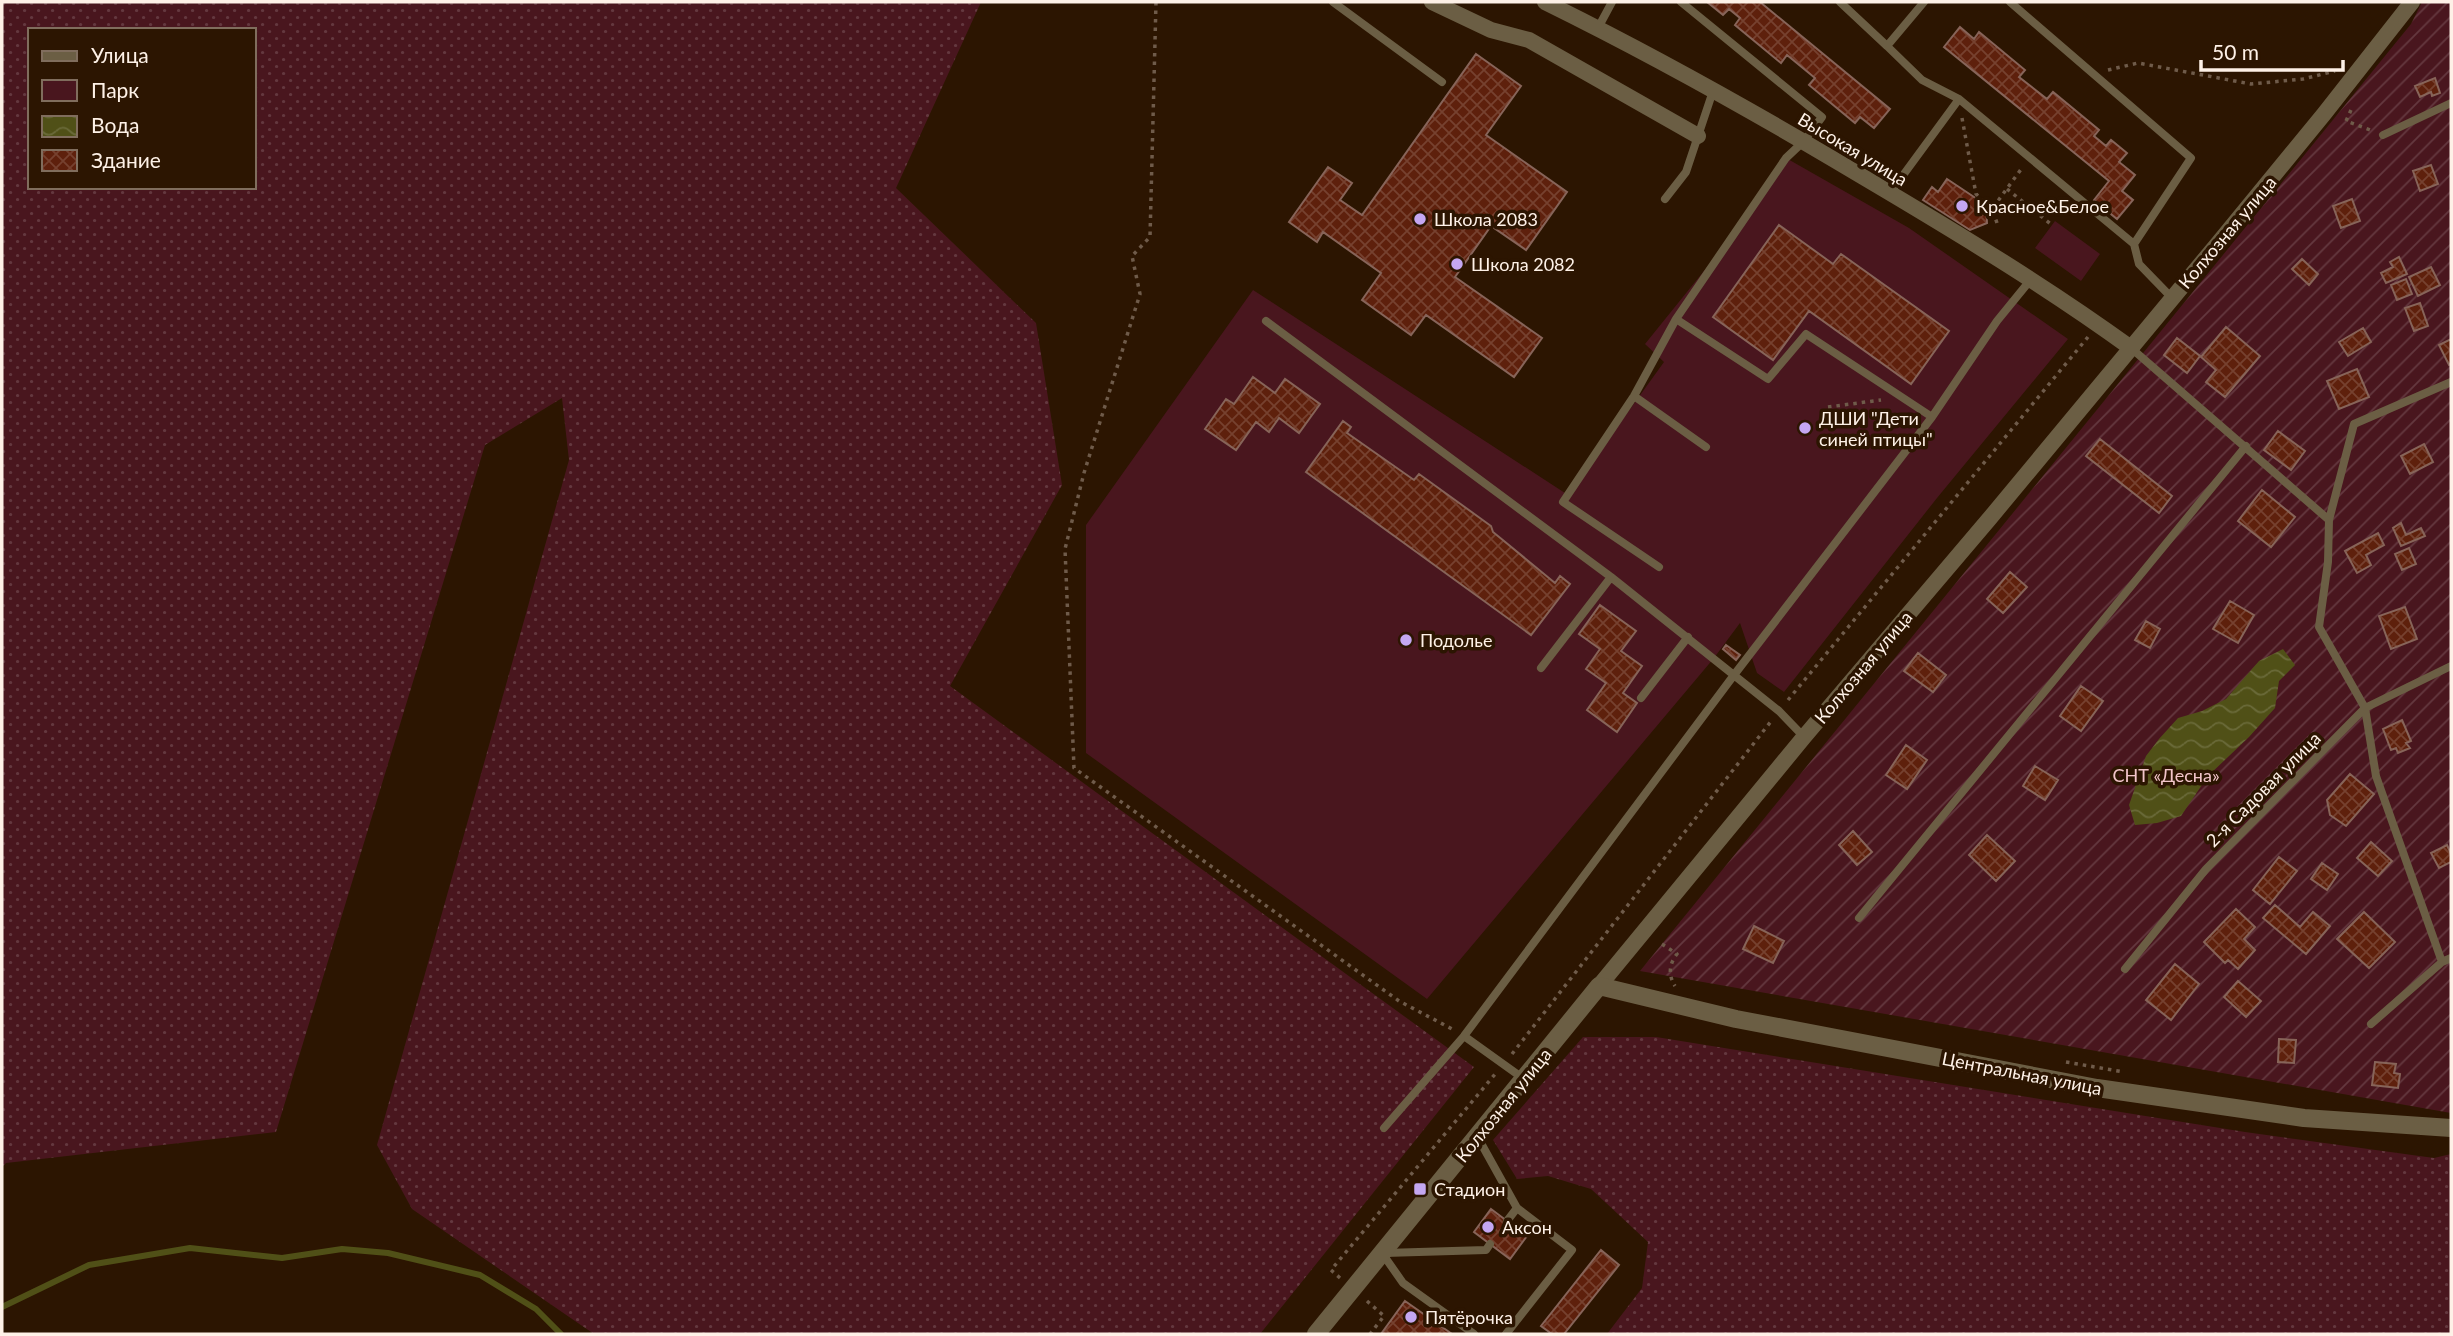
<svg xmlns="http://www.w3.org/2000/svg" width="2453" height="1336" font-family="Lato,sans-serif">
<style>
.grass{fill:url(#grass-dots);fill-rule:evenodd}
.park{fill:#49161e}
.garden{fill:url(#garden-furrows)}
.water{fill:url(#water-waves)}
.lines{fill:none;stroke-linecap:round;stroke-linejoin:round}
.stream{stroke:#505017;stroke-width:6}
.building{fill:url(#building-cross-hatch);stroke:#876459;stroke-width:2}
.path{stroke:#6f5b4a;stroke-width:3.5;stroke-dasharray:3.5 5;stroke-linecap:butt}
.service{stroke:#6b5e44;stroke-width:8}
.minor{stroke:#6b5e44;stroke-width:16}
.tertiary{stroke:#6b5e44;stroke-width:18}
.poi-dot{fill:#c4a7f1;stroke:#2c1501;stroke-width:2.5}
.labels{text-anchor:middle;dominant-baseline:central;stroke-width:7;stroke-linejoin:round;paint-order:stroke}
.street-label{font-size:18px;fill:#fef1e7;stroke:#2c1501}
.poi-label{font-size:18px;fill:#fef1e7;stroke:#2c1501;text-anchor:start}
.park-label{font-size:18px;fill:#f2c5c9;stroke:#2c1501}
</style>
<defs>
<pattern id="grass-dots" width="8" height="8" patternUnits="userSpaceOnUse" patternTransform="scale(1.75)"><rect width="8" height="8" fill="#49161e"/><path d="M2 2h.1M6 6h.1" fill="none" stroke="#64383f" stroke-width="1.8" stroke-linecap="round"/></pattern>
<pattern id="garden-furrows" width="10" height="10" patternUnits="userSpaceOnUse" patternTransform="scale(1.75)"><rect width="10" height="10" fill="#49161e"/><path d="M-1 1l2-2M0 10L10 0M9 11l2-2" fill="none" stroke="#64383f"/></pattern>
<pattern id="water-waves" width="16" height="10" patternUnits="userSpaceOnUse" patternTransform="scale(1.75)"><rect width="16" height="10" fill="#505017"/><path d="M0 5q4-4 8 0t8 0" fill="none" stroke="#6a6a39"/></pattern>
<pattern id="building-cross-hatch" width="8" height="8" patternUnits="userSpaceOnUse" patternTransform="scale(1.75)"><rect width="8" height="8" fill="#5e200c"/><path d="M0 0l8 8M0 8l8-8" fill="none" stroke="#76412f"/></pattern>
</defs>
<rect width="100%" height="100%" fill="#2c1501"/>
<path class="grass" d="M2,2h979l-85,186 140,135 26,162 -112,201 524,381 -214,267h-666l-182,-125 -35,-64 192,-685 -7,-62 -77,47 -209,687 -270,31 -4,4zM30,30h224v157h-224z
M1583,1037h73l589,95 189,26 17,-4v180h-844l35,-46 6,-46 -57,-53 -43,-13 -31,3 -24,-39z"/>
<path class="park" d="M1786,158l123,70 159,111 -131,159 -153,194 -27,-19 -17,-50 -26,35 -287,341 -341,-246v-228l167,-235 315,205 96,-133 -19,-18 96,-119z
M2055,221l45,33 -19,27 -46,-33z"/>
<path class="garden" d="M2422,2h29v1111l-811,-142 771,-947z"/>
<path class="water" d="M2283,649l12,16 -16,16 -4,27 -26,29 -41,39 -27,40 -24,7 -22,2 -6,-20 17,-49 13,-17 19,-21 24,-7 24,-12 33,-38z"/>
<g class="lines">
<path class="stream" d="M2,1307l87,-42 101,-17 92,10 60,-9 46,4 92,22 56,34 25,25"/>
</g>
<path class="building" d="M1707,2h53l130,107 -16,19 -14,-11 -5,6 -46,-38 6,-7 -28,-23 -6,8 -46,-38 5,-7 -11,-9 -6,6z
M1960,27l14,12 5,-7 46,38 -6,7 28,22 6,-7 46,38 -5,6 12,10 5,-6 16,13 -8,9 16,13 -13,16 11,9 -16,19 -23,-19 15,-19 -165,-134z
M1476,54l45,32 -35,49 81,57 -41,58 -35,-24 -36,51 87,61 -28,39 -88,-62 -15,20 -49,-35 19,-27 -58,-41 -6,10 -28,-20 39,-55 24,16 -12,17 22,15z
M2435,78l5,15 -8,3 -1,-4 -11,5 -5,-11z
M2431,165l7,19 -18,7 -7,-20z
M1947,179l39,26 1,18 -17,7 -47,-30 9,-13 6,5z
M2352,199l8,22 -19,7 -8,-22z
M1779,225l54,39 8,-10 108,77 -38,53 -102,-73 -36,49 -60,-43z
M2399,257l8,17 -21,9 -5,-10 12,-6 -3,-5z
M2302,259l16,15 -9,11 -17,-16z
M2431,267l9,18 -22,11 -9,-19z
M2406,279l6,15 -15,6 -6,-15z
M2420,303l8,23 -14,5 -9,-23z
M2226,327l34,29 -35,41 -19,-15 10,-12 -15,-13z
M2363,328l8,14 -23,14 -9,-14z
M2177,338l23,18 -13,17 -23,-18z
M2451,339v25l-2,1 -10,-20z
M2357,369l12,28 -30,12 -12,-28z
M1253,377l22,16 10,-14 35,25 -21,29 -20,-15 -10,14 -13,-10 -20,28 -31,-21 21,-30 8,5z
M1343,421l8,6 -4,6 67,47 5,-6 72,52 2,6 62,51 5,-7 10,8 -39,51 -225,-163z
M2278,431l27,20 -14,19 -27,-20z
M2100,439l72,57 -13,17 -73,-57z
M2424,444l9,18 -23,12 -9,-18z
M2262,490l33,27 -24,30 -33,-26z
M2401,523l5,12 15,-7 4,8 -24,10 -8,-18z
M2378,533l6,12 -18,10 5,10 -14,8 -12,-22z
M2409,548l7,16 -14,6 -7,-16z
M2010,572l17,15 -24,26 -16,-14z
M2230,601l24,14 -16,28 -25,-14z
M1600,605l36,26 -15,20 21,15 -19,27 14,10 -20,29 -30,-22 19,-27 -20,-14 14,-20 -21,-15z
M2405,607l12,32 -26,10 -12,-33z
M2146,621l14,8 -10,19 -15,-8z
M1726,645l14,10 -4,5 -13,-11z
M1918,653l28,22 -13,17 -29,-21z
M2081,686l22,15 -22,30 -21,-15z
M2402,720l9,21 -5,2 4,5 -12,5 -2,-5 -5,2 -8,-21z
M1906,745l21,15 -20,29 -21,-14z
M2035,766l23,14 -13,20 -22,-14z
M2350,774l24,20 -28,32 -16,-11 -3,-15z
M1853,831l19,21 -15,13 -18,-20z
M1987,835l28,26 -19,20 -27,-26z
M2371,842l21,19 -14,15 -21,-18z
M2447,845l4,9v8l-12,6 -8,-15z
M2279,857l18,14 -27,33 -17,-14z
M2322,863l16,11 -11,16 -16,-11z
M2275,905l25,22 13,-15 17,14 -24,28 -43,-36z
M2236,909l19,18 -11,12 11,11 -17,19 -10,-9 -3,3 -21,-21z
M2364,912l31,30 -26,26 -32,-29z
M1754,926l30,15 -11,22 -30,-14z
M2175,964l24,20 -28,36 -25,-20z
M2238,981l23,20 -15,16 -22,-20z
M2279,1039l17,1 -2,23 -16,-1z
M2375,1062l21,2 -2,9 6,1 -2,14 -26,-3z
M1491,1209l36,27 -17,23 -36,-27z
M1601,1250l18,15 -55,69h-12l-11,-8z
M1405,1301l47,33h-71z"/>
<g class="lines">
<path class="path" d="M1156,2l-6,235 -18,19 8,38 -56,179 -19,76 9,219 325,233 55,29
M2108,70l30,-7 113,21 52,-5 32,-8
M2351,110l-5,11 27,10
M1962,118l14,76 16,15
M2007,189l45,36
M1997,223l-5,-14 30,-41
M1828,407l53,-7
M1788,700l300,-363
M1662,944l15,10c-8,10 -9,21 -2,32
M1512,1054l260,-334
M2066,1062l58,10
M1340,1278l-9,-8 165,-197
M1367,1301l17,15 -14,18"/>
<path class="service" d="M1333,2l109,80
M1840,2l47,44 37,-44
M2010,2l181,156 -57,86 5,20 33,34
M1598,28l14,-26
M1887,46l35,34 37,19 175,145
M2383,135l68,-32
M1890,193l69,-94
M1665,199l21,-27 27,-81
M1676,319l92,60 38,-45 126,83 65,-96 35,-43
M1266,321l345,256 168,134 25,26
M2131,348l198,172 -1,42 -9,65 46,81 11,68 66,186
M1634,396l72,51
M2329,520l25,-96 97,-42
M1659,567l-96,-65 71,-106 42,-77 110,-161 18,-17 18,-24 -141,-115
M1541,668l70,-91
M1641,698l47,-61
M1859,918l387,-472
M2125,969l81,-100 159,-161 86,-42
M2371,1024l71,-62 9,-4
M1464,1036l60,43
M1384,1128l80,-92 270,-361 198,-258
M1477,1136l40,72 -10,13
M1382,1253l21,30 71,51
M1385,1253l101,-3 4,-6
M1506,1334l66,-84 -55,-42"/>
<path class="minor" d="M1432,2l59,28 38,10 169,96
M1545,2c116,57 229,121 340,188 84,50 166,100 246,158
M1599,986l205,-249 186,-219 229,-276 105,-128 88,-112"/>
<path class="tertiary" d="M1316,1334l283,-348 137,33 361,69 207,30 147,10"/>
</g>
<g class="poi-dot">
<circle cx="1962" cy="206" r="7"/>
<circle cx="1420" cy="219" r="7"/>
<circle cx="1457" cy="264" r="7"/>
<circle cx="1805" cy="428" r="7"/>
<circle cx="1406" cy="640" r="7"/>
<rect x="1413" y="1182" width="14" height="14" rx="3.5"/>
<circle cx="1488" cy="1227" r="7"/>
<circle cx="1411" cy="1317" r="7"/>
</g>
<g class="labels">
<g class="street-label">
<text transform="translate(1853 149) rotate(31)">Высокая улица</text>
<text transform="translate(2227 232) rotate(-50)">Колхозная улица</text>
<text transform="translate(1863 667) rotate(-50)">Колхозная улица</text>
<text transform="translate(2263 789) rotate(-45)">2-я Садовая улица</text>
<text transform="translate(2022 1073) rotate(11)">Центральная улица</text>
<text transform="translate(1503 1105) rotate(-51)">Колхозная улица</text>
</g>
<g class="poi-label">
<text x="1976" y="206">Красное&amp;Белое</text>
<text x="1434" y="219">Школа 2083</text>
<text x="1471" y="264">Школа 2082</text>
<text x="1819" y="418">ДШИ "Дети<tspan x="1819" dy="21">синей птицы"</tspan></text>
<text x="1420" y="640">Подолье</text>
<text x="1434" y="1189">Стадион</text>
<text x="1502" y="1227">Аксон</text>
<text x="1425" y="1317">Пятёрочка</text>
</g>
<g class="park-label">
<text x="2166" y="775">СНТ «Десна»</text>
</g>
</g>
<rect width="2453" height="1336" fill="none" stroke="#fef1e7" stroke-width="7"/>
<rect x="28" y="28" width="228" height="161" fill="#2c1501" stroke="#806d5d" stroke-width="2"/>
<rect x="42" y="51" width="35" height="10" fill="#6b5e44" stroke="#806d5d" stroke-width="2"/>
<text x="91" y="63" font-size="21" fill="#fef1e7">Улица</text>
<rect x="42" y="80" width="35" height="21" fill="#49161e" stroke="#806d5d" stroke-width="2"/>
<text x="91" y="98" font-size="21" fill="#fef1e7">Парк</text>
<rect x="42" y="116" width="35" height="21" fill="url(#water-waves)" stroke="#806d5d" stroke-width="2"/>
<text x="91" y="133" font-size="21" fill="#fef1e7">Вода</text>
<rect x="42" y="150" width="35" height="21" fill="url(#building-cross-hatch)" stroke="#806d5d" stroke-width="2"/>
<text x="91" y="168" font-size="21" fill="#fef1e7">Здание</text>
<path d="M2201 60v10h142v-10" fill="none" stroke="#fef1e7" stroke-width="3.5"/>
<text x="2212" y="60" font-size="21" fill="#fef1e7" stroke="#2c1501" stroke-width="5" paint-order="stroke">50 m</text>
</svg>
